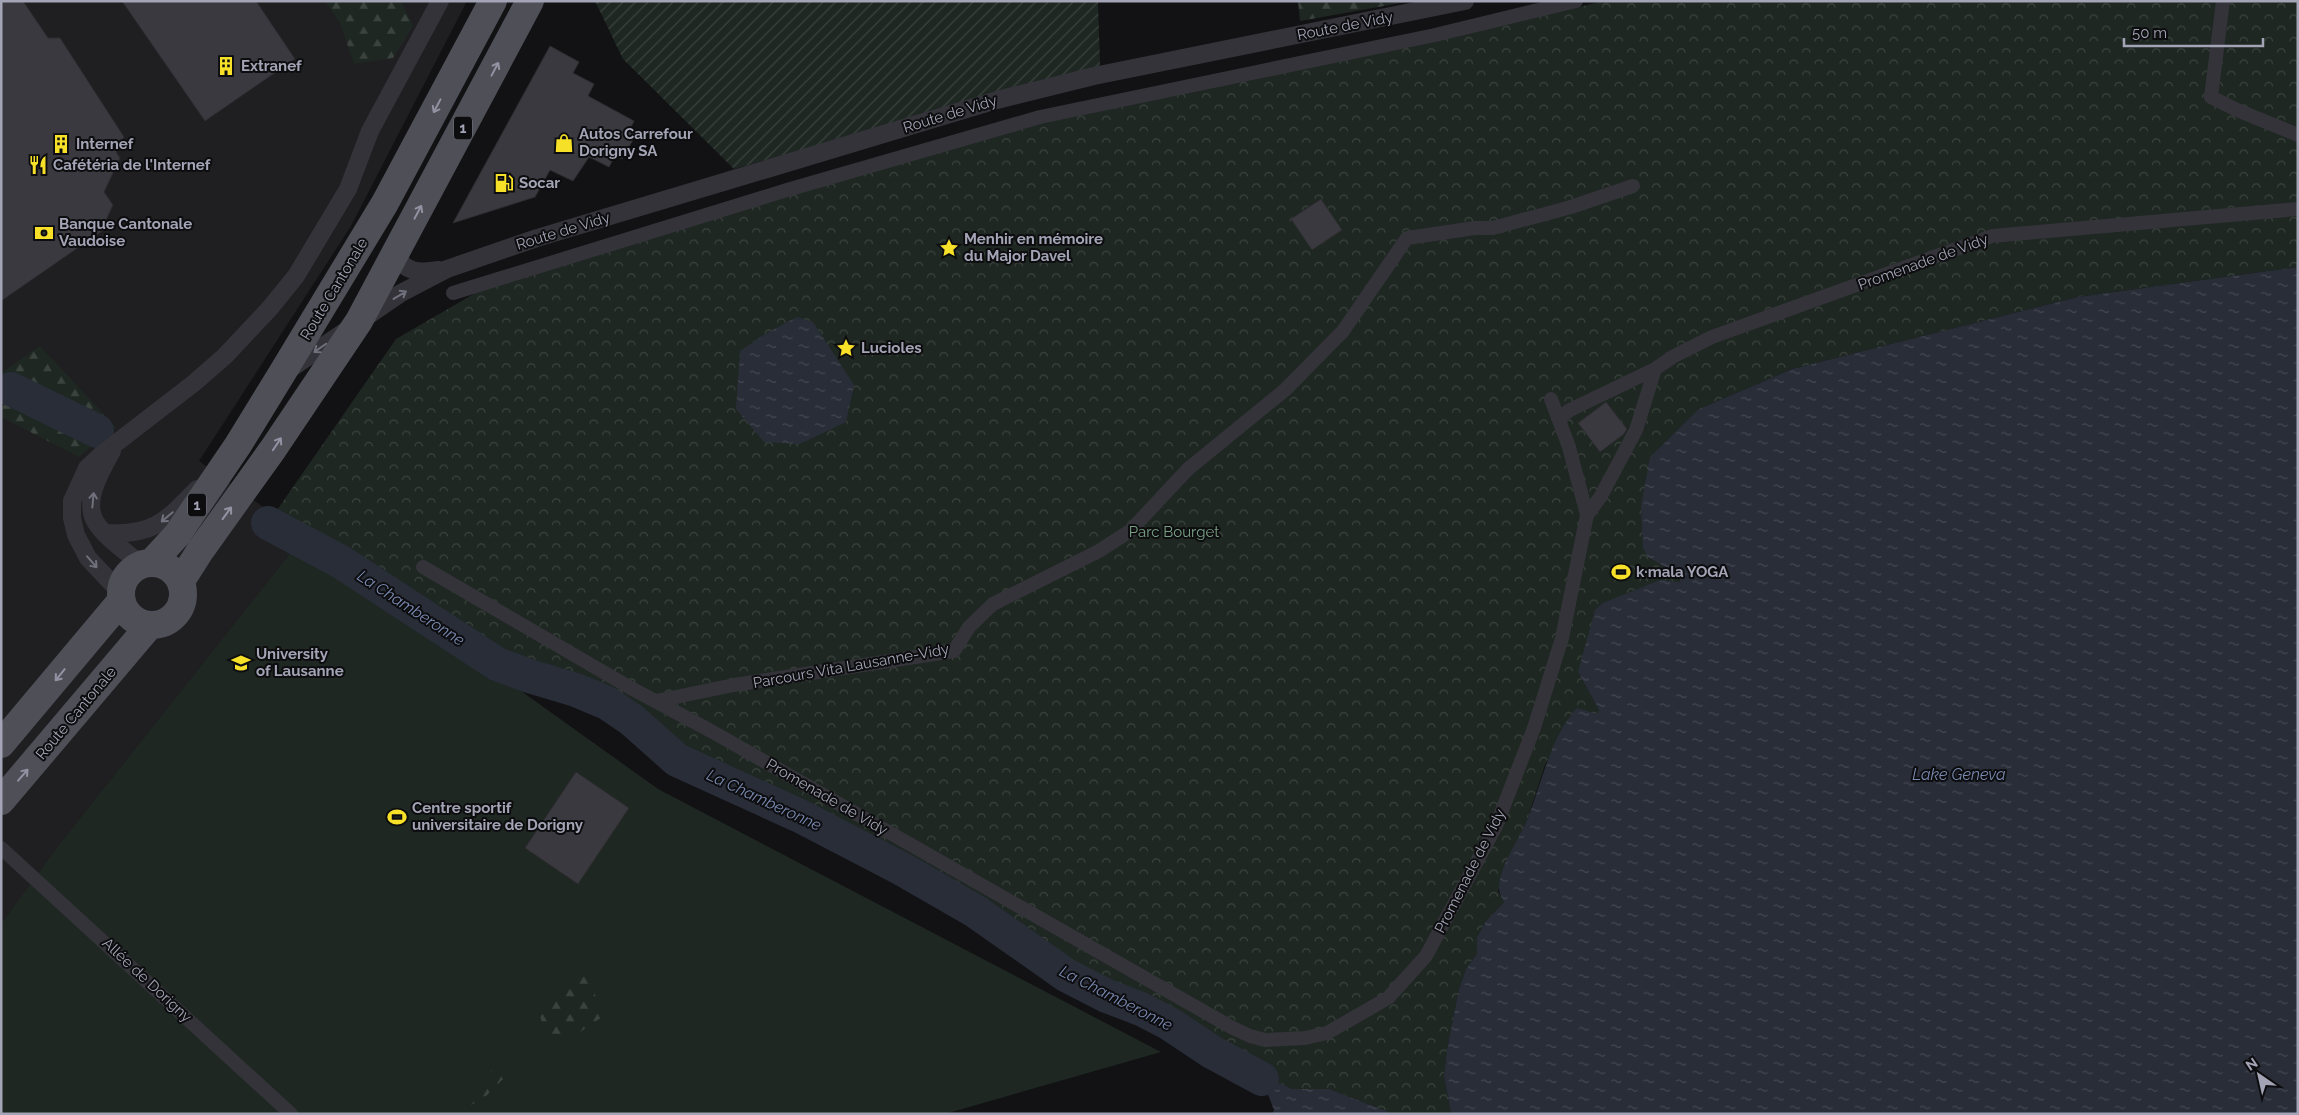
<svg xmlns="http://www.w3.org/2000/svg" width="2299" height="1115" font-family="Raleway,sans-serif">
<style>
.built{fill:#1f1e21}
.grass{fill:#1e2721}
.forest{fill:url(#forest-firs)}
.park{fill:url(#park-crowns)}
.garden{fill:url(#garden-furrows)}
.water{fill:url(#water-ripples)}
.lines{fill:none;stroke-linecap:round;stroke-linejoin:round}
.river{stroke:#282d38;stroke-width:34}
.building{fill:#3a393f;stroke:#2d2c30}
.pedestrian{stroke:#333339;stroke-width:14}
.minor{stroke:#333339;stroke-width:18}
.primary{stroke:#4f4f58;stroke-width:28}
.oneway{stroke:#9293a2}
.oneway2{stroke:#71717d}
.labels{text-anchor:middle;dominant-baseline:central;stroke-width:4;stroke-linejoin:round;paint-order:stroke}
.shield{fill:#0d0d0f;stroke:#767783;stroke-width:1}
.shield-label{font-size:14px;font-weight:bold;fill:#a3a4b5}
.street-label{font-size:15px;fill:#a3a4b5;stroke:#0d0d0f}
.poi-label{font-size:15px;font-weight:bold;fill:#a3a4b5;stroke:#0d0d0f;text-anchor:start}
.park-label{font-size:15px;fill:#79a085;stroke:#0d0d0f}
.water-label{font-size:16px;font-style:italic;fill:#798ab1;stroke:#0d0d0f}
</style>
<defs>
<pattern id="forest-firs" width="22" height="20" patternUnits="userSpaceOnUse" patternTransform="scale(1.25)"><rect width="22" height="20" fill="#1e2721"/><path d="M5 1l3.5 6h-7zM16 11l3.5 6h-7z" fill="#3c433f"/></pattern>
<pattern id="park-crowns" width="20" height="18" patternUnits="userSpaceOnUse" patternTransform="scale(1.25)"><rect width="20" height="18" fill="#1e2721"/><path d="M2 6a3 3 0 1 1 6 0M12 15a3 3 0 1 1 6 0" fill="none" stroke="#3c433f"/></pattern>
<pattern id="garden-furrows" width="10" height="10" patternUnits="userSpaceOnUse" patternTransform="scale(1.25)"><rect width="10" height="10" fill="#1e2721"/><path d="M-1 1l2-2M0 10L10 0M9 11l2-2" fill="none" stroke="#3c433f"/></pattern>
<pattern id="water-ripples" width="26" height="14" patternUnits="userSpaceOnUse" patternTransform="scale(1.25)"><rect width="26" height="14" fill="#282d38"/><path d="M2 4q2-2 4 0t4 0M15 11q2-2 4 0t4 0" fill="none" stroke="#444853"/></pattern>
</defs>
<rect width="100%" height="100%" fill="#121214"/>
<path class="built" d="M1,1h466l-116,225 -152,235 459,328 287,325h-944z"/>
<path class="grass" d="M304,536l354,253 503,263 -216,62h-944v-190l58,-79z"/>
<path class="forest" d="M325,1h76l12,25 -20,32 -39,6 -14,-41z
M1298,1h114l-112,20z
M40,346l76,81 -37,30 -78,-40v-44z
M587,969l15,48 -51,35 -12,-39z
M496,1066l8,12 -18,18 -26,16h-4l-4,-4z"/>
<path class="park" d="M1604,1h694v266l-220,30 -286,72 -93,40 -51,148 32,19v7l-20,-3 -82,92 21,38 -2,4 -27,2 -25,49 -18,55 -29,71 6,11 -18,19 -9,16v17l-11,15 -7,20 -12,60 -3,27 7,38h-57l-65,-25h-37l-22,-11 -8,1 -50,-27 -42,-28 -29,-15 -34,-13 -41,-21 -91,-64 -73,-42 -102,-53 -123,-56 -45,-40 -25,-17 -31,-13 -47,-14 -32,-12 -156,-102 -73,-39 128,-184 95,-55 523,-155 425,-89z"/>
<path class="garden" d="M595,1h503l2,65 -366,103 -111,-110z"/>
<path class="water" d="M2298,267v847h-847l-7,-38 3,-27 12,-60 7,-20 11,-15v-17l9,-16 18,-19c-2,-4 -5,-9 -5,-14 1,-23 19,-46 28,-68 14,-34 24,-85 50,-112l20,6 2,-4 -21,-38 17,-62 8,-7 57,-23 20,2v-6l-32,-19 -5,-9 -2,-42 9,-49 49,-48 93,-40 286,-72z
M797,317l16,5 41,63 -8,37 -46,22 -36,-2 -28,-33 4,-58 25,-17z
M1270,1078l22,11h37l65,25h-122l2,-4 -12,-31z"/>
<g class="lines">
<path class="river" d="M11,389l86,42
M268,523l73,39 156,102 32,12 47,14 31,13 25,17 45,40 123,56 102,53 73,42 91,64 41,21 34,13 29,15 42,28 50,27"/>
</g>
<path class="building" d="M1,1h22l25,37h12l64,99 -8,15 4,6 -16,34 9,13 -8,17 3,5 -107,74z
M122,1h134l39,58 -90,62z
M550,46l29,16 -6,11 21,11 -6,12 46,25 -3,6 7,4 -16,28 -7,-4 -6,12 -20,-10 -16,24 -23,-11 -15,27 -82,26z
M1321,199l21,31 -30,20 -21,-31z
M1606,402l21,27 -3,5 -24,18 -22,-29z
M576,772l53,36 -51,76 -53,-36z"/>
<g class="lines">
<path class="pedestrian" d="M2223,1l-12,96 26,13 61,25
M453,293l334,-103 253,-73 395,-82 141,-34
M1559,418l11,-8 85,-41 19,-13 38,-19 280,-101 306,-27
M1587,515l14,-19 35,-66 19,-61
M423,567l206,120 82,44 520,296 19,9 15,4 40,-2 22,-5 61,-35 38,-42 70,-130 38,-98 28,-90 25,-123 -18,-68 -18,-48
M656,701l78,-16 220,-34 15,-24 24,-23 106,-53 31,-20 58,-62 97,-79 58,-59 64,-93 68,-10h18l78,-21 62,-21
M1,848l290,266"/>
<path class="minor" d="M395,255c11,18 24,18 44,15
M290,369l111,-76 46,-24 90,-31 460,-138 97,-24 371,-75
M112,451c-10,18 -29,49 -17,70 8,15 32,31 45,43
M106,533c47,3 60,-12 91,-44
M120,592l-32,-34 -12,-23 -4,-17v-17l15,-33 15,-14 92,-71 31,-27 45,-48 26,-32 52,-87 22,-58 70,-130"/>
<path class="primary" d="M152,562l25,-27 61,-90 43,-70 104,-172 108,-202
M121 594a31 31 0 1 1 62 0a31 31 0 1 1-62 0Z
M181,581l19,-30 73,-102 86,-128 171,-320
M1,744l120,-143
M1,801l149,-176"/>
</g>
<defs><path id="oneway-shaft" d="M-6 0H5M1.5-3L5.5 0L1.5 3" fill="none" stroke-width="1.6" stroke-linecap="round" stroke-linejoin="round" transform="scale(1.25)"/></defs>
<g class="oneway">
<use href="#oneway-shaft" transform="translate(495 69) rotate(-62)"/>
<use href="#oneway-shaft" transform="translate(437 106) rotate(118)"/>
<use href="#oneway-shaft" transform="translate(418 212) rotate(-62)"/>
<use href="#oneway-shaft" transform="translate(277 444) rotate(-56)"/>
<use href="#oneway-shaft" transform="translate(227 513) rotate(-54)"/>
<use href="#oneway-shaft" transform="translate(60 675) rotate(129)"/>
<use href="#oneway-shaft" transform="translate(23 775) rotate(-49)"/>
</g>
<g class="oneway2">
<use href="#oneway-shaft" transform="translate(400 295) rotate(-31)"/>
<use href="#oneway-shaft" transform="translate(320 348) rotate(145)"/>
<use href="#oneway-shaft" transform="translate(93 500) rotate(-85)"/>
<use href="#oneway-shaft" transform="translate(167 517) rotate(140)"/>
<use href="#oneway-shaft" transform="translate(92 562) rotate(49)"/>
</g>
<defs>
<g id="building-bare" transform="scale(1.5)"><path d="M-4-6H4V6H1V3H-1V6H-4ZM-2.5-4.3h1.7v1.8h-1.7ZM.8-4.3h1.7v1.8H.8ZM-2.5-1h1.7V.8h-1.7ZM.8-1h1.7V.8H.8Z" fill="#f6e028" stroke="#0d0d0f" stroke-width="2.5" paint-order="stroke"/></g>
<g id="shop-bare" transform="scale(1.5)"><path d="M-5-2.5h2.3a2.7 3.5 0 0 1 5.4 0H5L5.5 6h-11ZM-1.5-2.5h3a1.5 2.3 0 0 0-3 0Z" fill="#f6e028" stroke="#0d0d0f" stroke-width="2.5" paint-order="stroke"/></g>
<g id="restaurant-bare" transform="scale(1.5)"><path d="M-5-6h1v4h1v-4h1v4h1v-4h1v5L-1.5 .5V6h-2V.5L-5-1ZM5-6V6H3V1.5H1.5Q1.5-4 5-6Z" fill="#f6e028" stroke="#0d0d0f" stroke-width="2.5" paint-order="stroke"/></g>
<g id="fuel-bare" transform="scale(1.5)"><path d="M-5.5-6h7V0h2V4h1.3V-2.5L3-4.5l.8-.8L6-3V5H2.5V1h-1V6h-7ZM-4.2-4.7v3.2H.2V-4.7Z" fill="#f6e028" stroke="#0d0d0f" stroke-width="2.5" paint-order="stroke"/></g>
<g id="bank-bare" transform="scale(1.5)"><path d="M-6-4H6V4H-6ZM0-2.3a2.3 2.3 0 1 0 0 4.6a2.3 2.3 0 1 0 0-4.6Z" fill="#f6e028" stroke="#0d0d0f" stroke-width="2.5" paint-order="stroke"/></g>
<g id="sight-bare" transform="scale(1.5)"><path d="M0-6L1.8-2.2L6-1.7L2.9 1.2L3.7 5.4L0 3.3L-3.7 5.4L-2.9 1.2L-6-1.7L-1.8-2.2Z" fill="#f6e028" stroke="#0d0d0f" stroke-width="2.5" paint-order="stroke"/></g>
<g id="stadium-bare" transform="scale(1.5)"><path d="M0-5a6.5 5 0 1 0 0 10a6.5 5 0 1 0 0-10ZM-3.5-1.8h7v3.6h-7Z" fill="#f6e028" stroke="#0d0d0f" stroke-width="2.5" paint-order="stroke"/></g>
<g id="university-bare" transform="scale(1.5)"><path d="M0-5L7-2L0 1L-7-2ZM-4 1L0 2.5L4 1V4Q0 6-4 4Z" fill="#f6e028" stroke="#0d0d0f" stroke-width="2.5" paint-order="stroke"/></g>
</defs>
<g fill-rule="evenodd">
<use href="#building-bare" x="226" y="66"/>
<use href="#shop-bare" x="564" y="143"/>
<use href="#building-bare" x="61" y="144"/>
<use href="#restaurant-bare" x="38" y="165"/>
<use href="#fuel-bare" x="504" y="183"/>
<use href="#bank-bare" x="44" y="233"/>
<use href="#sight-bare" x="949" y="248"/>
<use href="#sight-bare" x="846" y="348"/>
<use href="#stadium-bare" x="1621" y="572"/>
<use href="#university-bare" x="241" y="663"/>
<use href="#stadium-bare" x="397" y="817"/>
</g>
<g class="labels">
<g class="shield">
<rect x="454" y="116.5" width="18" height="23" rx="4"/>
<rect x="188" y="493.5" width="18" height="23" rx="4"/>
</g>
<g class="shield-label">
<text x="463" y="128">1</text>
<text x="197" y="505">1</text>
</g>
<g class="street-label">
<text transform="translate(1345 26) rotate(-11)">Route de Vidy</text>
<text transform="translate(950 114) rotate(-17)">Route de Vidy</text>
<text transform="translate(563 231) rotate(-17)">Route de Vidy</text>
<text transform="translate(1923 262) rotate(-20)">Promenade de Vidy</text>
<text transform="translate(334 289) rotate(-59)">Route Cantonale</text>
<text transform="translate(851 666) rotate(-10)">Parcours Vita Lausanne-Vidy</text>
<text transform="translate(76 713) rotate(-50)">Route Cantonale</text>
<text transform="translate(827 797) rotate(30)">Promenade de Vidy</text>
<text transform="translate(1470 871) rotate(-63)">Promenade de Vidy</text>
<text transform="translate(147 980) rotate(43)">Allée de Dorigny</text>
</g>
<g class="poi-label">
<text x="241" y="66">Extranef</text>
<text x="579" y="134">Autos Carrefour<tspan x="579" dy="17">Dorigny SA</tspan></text>
<text x="76" y="144">Internef</text>
<text x="53" y="165">Cafétéria de l'Internef</text>
<text x="519" y="183">Socar</text>
<text x="59" y="224">Banque Cantonale<tspan x="59" dy="17">Vaudoise</tspan></text>
<text x="964" y="239">Menhir en mémoire<tspan x="964" dy="17">du Major Davel</tspan></text>
<text x="861" y="348">Lucioles</text>
<text x="1636" y="572">k·mala YOGA</text>
<text x="256" y="654">University<tspan x="256" dy="17">of Lausanne</tspan></text>
<text x="412" y="808">Centre sportif<tspan x="412" dy="17">universitaire de Dorigny</tspan></text>
</g>
<g class="park-label">
<text x="1174" y="532">Parc Bourget</text>
</g>
<g class="water-label">
<text transform="translate(411 608) rotate(33)">La Chamberonne</text>
<text x="1959" y="774">Lake Geneva</text>
<text transform="translate(764 800) rotate(25)">La Chamberonne</text>
<text transform="translate(1116 998) rotate(27)">La Chamberonne</text>
</g>
</g>
<rect width="2299" height="1115" fill="none" stroke="#a3a4b5" stroke-width="5"/>
<g transform="translate(2259 1075) rotate(326)" stroke="#0d0d0f" stroke-width="4" paint-order="stroke">
<path d="M0-4L9 19L0 12L-9 19Z" fill="#a3a4b5"/>
<text y="-8" font-size="14" font-weight="bold" text-anchor="middle" fill="#a3a4b5">N</text>
</g>
<path d="M2124 38v8h139v-8" fill="none" stroke="#a3a4b5" stroke-width="2.5"/>
<text x="2132" y="38" font-size="15" fill="#a3a4b5" stroke="#0d0d0f" stroke-width="4" paint-order="stroke">50 m</text>
</svg>
